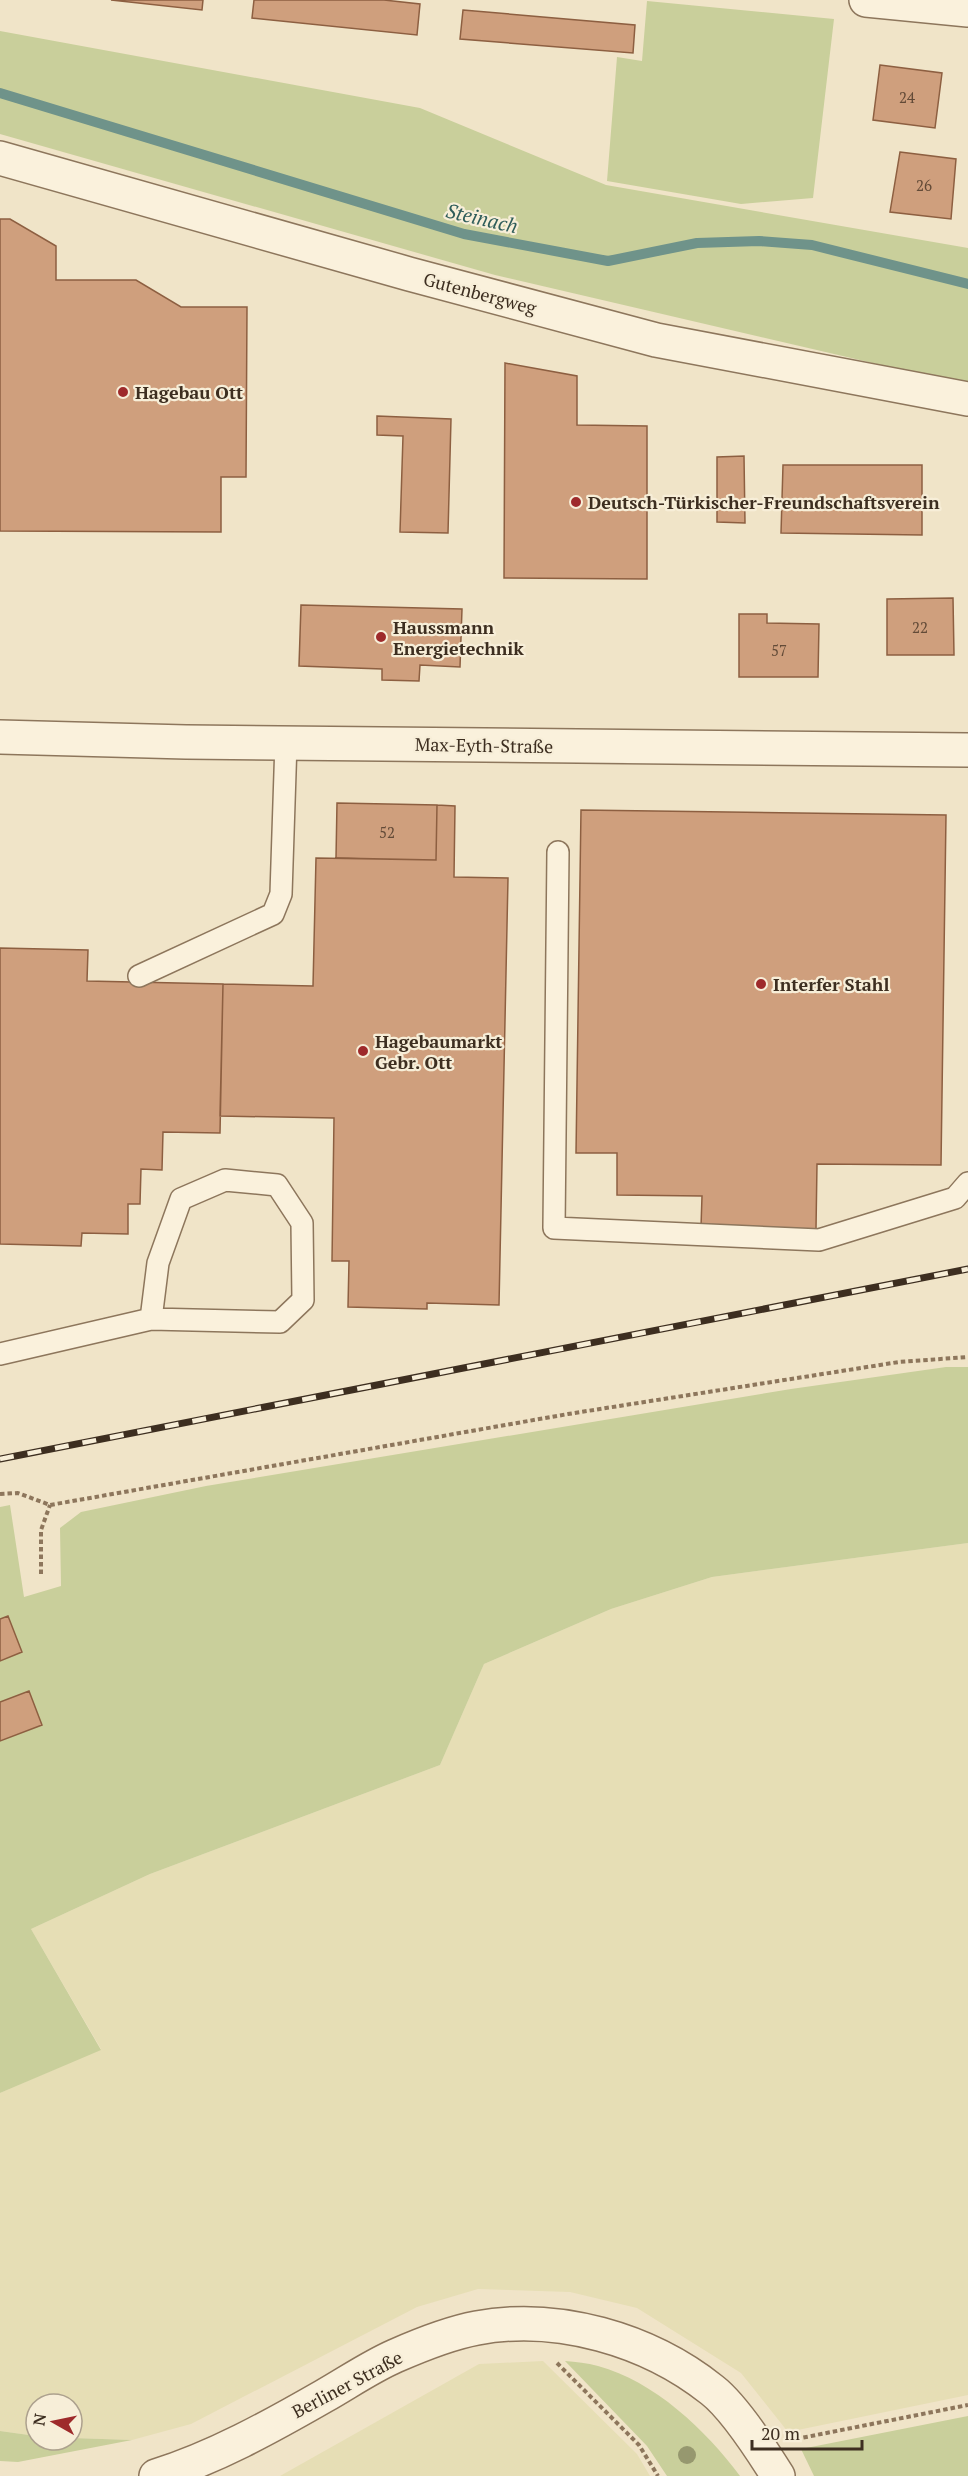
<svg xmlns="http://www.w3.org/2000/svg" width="968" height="2476" font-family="'PT Serif',serif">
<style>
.farmland{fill:#e6deb5}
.green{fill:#c9cf9b}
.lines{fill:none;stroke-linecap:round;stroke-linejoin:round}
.stream{stroke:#6f938a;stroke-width:10}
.building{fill:#cf9f7d;stroke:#8d5f41;stroke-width:1.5}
.service-casing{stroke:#8d765c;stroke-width:24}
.minor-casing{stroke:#8d765c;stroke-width:36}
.path{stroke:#8d765c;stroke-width:4;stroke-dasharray:4.5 3;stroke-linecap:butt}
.service{stroke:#faf1dc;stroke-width:21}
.minor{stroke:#faf1dc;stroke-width:33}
.rail-casing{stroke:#3d2e20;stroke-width:7}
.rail{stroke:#f7eed8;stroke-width:4.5;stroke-dasharray:14;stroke-linecap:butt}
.tree{fill:#96986f}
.poi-dot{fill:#9e2a2b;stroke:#f7eed8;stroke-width:2}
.labels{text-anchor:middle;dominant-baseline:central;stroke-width:4.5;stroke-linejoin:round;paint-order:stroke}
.number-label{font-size:15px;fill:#624a37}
.street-label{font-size:18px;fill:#3d2e20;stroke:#f7eed8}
.poi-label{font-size:18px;font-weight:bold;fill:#3d2e20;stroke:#f7eed8;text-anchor:start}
.water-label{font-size:20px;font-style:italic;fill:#2f5d5a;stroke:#f7eed8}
</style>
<rect width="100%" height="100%" fill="#f0e4c8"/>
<path class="farmland" d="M968,1543v852l-180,37 -47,-59 -104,-65 -67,-16 -92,-3 -61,18 -226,117 -59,16 -60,-2v-34h-36v32l-36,-5v-338l101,-44 -70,-120 119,-55 290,-109 44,-101 127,-55 101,-32z
M543,2361l94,93 13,22h-370l199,-112z"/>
<path class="green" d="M647,1l187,18 -21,179 -72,6 -134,-23 10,-124 25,4z
M0,31l420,77 186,77 362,63v134l-5,2 -468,-109 -495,-141z
M946,1367h22v176l-256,34 -101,32 -127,55 -44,101 -290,109 -119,55 70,121 -101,43v-586l10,-2 14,92 37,-11 -1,-58 21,-16 125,-26 585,-97z
M565,2361c11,1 22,2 33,5 56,15 108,64 142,110h-73l-20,-30z
M968,2416v60h-154l-13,-27z
M0,2431l36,5v4h36v-2l60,2 -114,22 -18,-1z"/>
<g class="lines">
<path class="stream" d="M0,93l464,141 144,27 89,-18 62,-2 53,4 156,39"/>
</g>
<path class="building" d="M111,0h92l-1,10z
M254,0h130l36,4 -3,31 -165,-17z
M463,10l172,15 -2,28 -173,-14z
M880,65l62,8 -7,55 -62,-8z
M900,152l56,7 -5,60 -61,-7z
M0,219h10l46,27v34h80l45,27h66l-1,170h-25v55l-221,-1z
M505,363l72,13v49l70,1v153l-143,-1z
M377,416l74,3 -3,114 -48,-1 3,-96 -26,-1z
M744,456l1,67 -28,-1v-65z
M783,465h139v70l-141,-2z
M953,598l1,57h-67v-56z
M301,605l161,4 -2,58 -40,-2 -1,16 -37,-1v-11l-83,-3z
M739,614h28v9l52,1 -1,53h-79z
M337,803l100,2 -1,55 -100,-2z
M437,805l18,1 -1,71 54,1 -9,427 -72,-2v6l-79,-2 1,-46h-17l2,-143 -114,-2 3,-132 90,2 3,-128 120,2z
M581,810l365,5 -5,350 -124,-1 -1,65 -115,-2 1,-31 -85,-1v-42h-41z
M0,948l88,2 -1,31 136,3 -3,149 -57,-1 -1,38 -21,-1 -1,35h-12v30l-46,-1 -1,13 -81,-2z
M8,1616l14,36 -22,9v-42z
M29,1691l13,34 -42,16v-39z"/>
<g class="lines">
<g class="service-casing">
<path id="service" d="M558,852l-4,376 265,12 136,-42 13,-15
M139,976l134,-62 8,-20 5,-152
M0,1354l151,-35 129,3 23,-22 -1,-77 -25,-38 -52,-5 -44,19 -23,64 -7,56"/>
</g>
<g class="minor-casing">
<path id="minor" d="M866,0l102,10
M0,158l409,116 247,66 312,59
M0,737l186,5 782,8
M156,2476c58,-18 114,-49 168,-80 23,-13 46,-29 71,-40 25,-11 55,-23 82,-28 80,-15 171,11 235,62 22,17 51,62 66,86"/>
</g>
<path class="path" d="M0,1494l18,-1 32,12 518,-91 331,-52 69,-5
M41,1574v-44l9,-25
M557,2363l82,82 19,31
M796,2439l172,-34"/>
<use href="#service" class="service"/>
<use href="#minor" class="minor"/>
<g class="rail-casing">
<path id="rail" d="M0,1459l968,-190"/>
</g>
<use href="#rail" class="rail"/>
</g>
<circle class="tree" cx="687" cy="2455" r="9"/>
<g class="poi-dot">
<circle cx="123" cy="392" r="6"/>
<circle cx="576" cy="502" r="6"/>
<circle cx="381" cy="637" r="6"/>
<circle cx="761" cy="984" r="6"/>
<circle cx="363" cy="1051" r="6"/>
</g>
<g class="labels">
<g class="number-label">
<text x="907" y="97">24</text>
<text x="924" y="185">26</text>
<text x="920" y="627">22</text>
<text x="779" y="650">57</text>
<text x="387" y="832">52</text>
</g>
<g class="street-label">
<text transform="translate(480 293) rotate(15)">Gutenbergweg</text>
<text transform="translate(484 745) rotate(1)">Max-Eyth-Straße</text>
<text transform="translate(347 2384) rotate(-28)">Berliner Straße</text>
</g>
<g class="poi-label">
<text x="135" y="392">Hagebau Ott</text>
<text x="588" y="502">Deutsch-Türkischer-Freundschaftsverein</text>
<text x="393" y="627">Haussmann<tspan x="393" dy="21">Energietechnik</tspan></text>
<text x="773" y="984">Interfer Stahl</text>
<text x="375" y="1041">Hagebaumarkt<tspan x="375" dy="21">Gebr. Ott</tspan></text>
</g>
<g class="water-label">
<text transform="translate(482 218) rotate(13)">Steinach</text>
</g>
</g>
<g transform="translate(54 2422) rotate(279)"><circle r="28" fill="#f7eed8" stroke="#ada18e" stroke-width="1.5"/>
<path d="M0-4.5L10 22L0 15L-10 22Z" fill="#9e2a2b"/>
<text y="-9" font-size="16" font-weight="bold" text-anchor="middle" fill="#3d2e20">N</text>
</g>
<path d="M752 2440v9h110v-9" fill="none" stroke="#3d2e20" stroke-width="3"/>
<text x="761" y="2440" font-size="18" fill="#3d2e20" stroke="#f7eed8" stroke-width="4.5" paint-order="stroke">20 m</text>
</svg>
